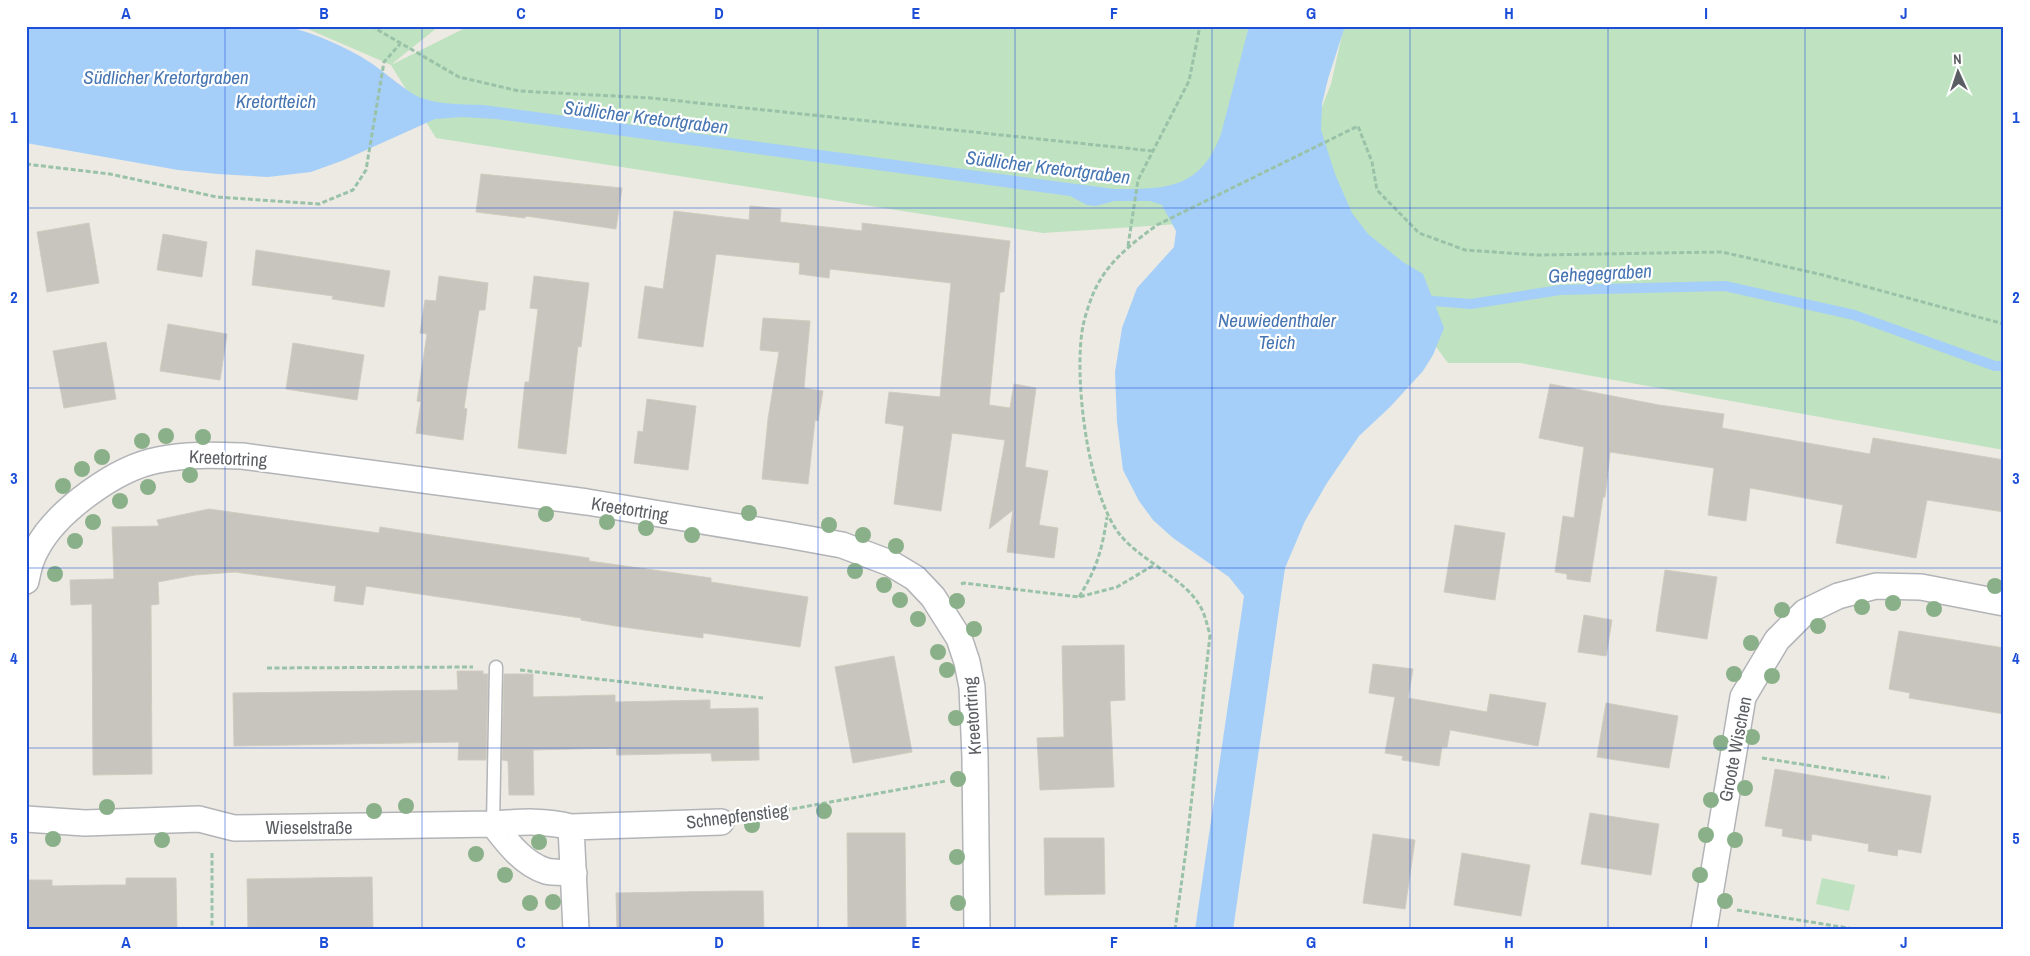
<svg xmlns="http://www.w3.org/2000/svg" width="2030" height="956" font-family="'Archivo Narrow',sans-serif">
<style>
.green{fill:#bfe2c1;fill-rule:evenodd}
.water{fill:#a5cff9}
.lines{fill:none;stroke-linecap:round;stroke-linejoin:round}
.stream{stroke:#a5cff9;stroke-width:10}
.building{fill:#c8c4be;stroke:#d0ccc0}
.service-casing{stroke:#b2b4b8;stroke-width:15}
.minor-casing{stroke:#b2b4b8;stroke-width:28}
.path{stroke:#99c2a8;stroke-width:3;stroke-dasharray:5 2.5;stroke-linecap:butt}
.service{stroke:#fff;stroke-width:12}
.minor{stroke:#fff;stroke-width:25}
.tree{fill:#8ab089}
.grid{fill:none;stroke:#1d4ed8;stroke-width:1;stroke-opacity:0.55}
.labels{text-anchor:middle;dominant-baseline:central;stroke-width:4.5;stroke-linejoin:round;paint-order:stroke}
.street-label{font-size:18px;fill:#5a5d61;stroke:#fff}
.water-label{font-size:19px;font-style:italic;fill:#4675b2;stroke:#fff}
.neatline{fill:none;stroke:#1d4ed8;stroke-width:2}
.grid-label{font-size:16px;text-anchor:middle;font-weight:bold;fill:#1d4ed8}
</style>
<rect width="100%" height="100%" fill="#eceae2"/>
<path class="green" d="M301,26h983l-90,197 -151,10 -607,-95 -45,-73zM438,27h29l-74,37v-1z
M1344,26h660v424l-484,-87h-72l-148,-201 31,-78z
M1822,878l33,7 -6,26 -33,-7z"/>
<path class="water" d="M26,26h260c30,8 59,20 85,37 14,9 36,30 51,35 18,7 41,6 61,7l631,84c52,0 86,1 107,-55l28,-108h96l-17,53 -6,25 -1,26 14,44 17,39 16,21 35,28 20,12 21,54 -11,27 -10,16 -33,36 -31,29 -32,47 -22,38 -20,47 -52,362h-38l49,-334 -15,-19 -56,-39 -20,-18 -14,-19 -16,-31 -6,-48 -2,-50 7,-44 15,-40 37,-41 2,-16 -14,-26 -12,-4h-36l-18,5 -9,-1 -17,-9 -574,-77 -34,-2 -27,2 -91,41 -33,12 -43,5 -50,-3 -40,-4 -152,-27z"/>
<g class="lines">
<path class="stream" d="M1420,297l13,4 38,3 89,-14 165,-4 129,29 141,51h9"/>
</g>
<path class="building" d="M481,174l141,14 -6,41 -90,-13 -1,2 -49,-6z
M750,206l31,3 -1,13 82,9v-8l148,18 -6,51h-4l-11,113 21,3 4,-24 22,4 -11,79 23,4 -9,54 19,3 -4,30 -47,-6 6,-42 -24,19 16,-89 -53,-7 -11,78 -47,-7 10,-78 -19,-3 4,-31 51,5 11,-114 -121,-14 -1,9 -30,-4 1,-11 -84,-9 -13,93 -65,-9 7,-52 18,3 11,-78 75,9z
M89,223l10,60 -52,9 -10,-60z
M163,234l44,8 -5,35 -45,-7z
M256,250l134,21 -6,36 -52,-8 1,-3 -81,-11z
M439,276l49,7 -3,27h-6l-15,98 3,1 -4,31 -47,-7 5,-31 -4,-1 10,-67 -7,-1 5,-33 11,1z
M534,276l55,7 -8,64 -3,-1 -12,108 -48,-6 7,-66h4l9,-73 -8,-1z
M763,318l47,3 -6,67 19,3 -5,30 -3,-1 -7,64 -46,-5 6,-60 11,-67 -19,-2z
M168,324l59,10 -7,46 -60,-9z
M106,342l10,57 -52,9 -11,-57z
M293,343l71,12 -7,45 -71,-11z
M1550,384l109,21 65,9 -2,14 148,26 3,-16 131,22v52l-77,-12 -11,58 -80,-15 7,-38 -93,-17 -4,33 -38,-6 6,-47 -104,-16 -5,45h-2l-13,85 -23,-3v-5l-12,-2 8,-56 11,2 10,-71 -45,-9z
M647,399l49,7 -8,64 -54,-7 4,-32 5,1z
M209,509l170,24 1,-6 45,7 164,24v3l122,17v4l97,15 -8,50 -97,-14v5l-87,-12 -35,-6v-2l-215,-32 -3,19 -14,-2 -15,-2 2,-15 -101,-14 -40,3 -37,7 1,22 -8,1 1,169 -59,1 -1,-171 -21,1 -1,-25 44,-1 -2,-52 47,-1 -2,-6z
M1455,525l50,8 -10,67 -51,-8z
M1665,570l52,7 -10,62 -51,-8z
M1584,615l28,5 -6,36 -28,-4z
M1899,631l105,17v66l-95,-16 1,-5 -21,-4z
M1124,645l1,55 -15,1 4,86 -74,3 -3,-52 27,-1 -2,-91z
M894,656l18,96 -59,11 -18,-96z
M1373,664l40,5 -5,29 79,14 3,-18 56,9 -8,43 -88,-16 -3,17h-5l-3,19 -37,-6 1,-4 -18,-3 10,-56 -26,-4z
M457,671h26v3h5l-2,86h-28l1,-18 -225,4 -1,-53 225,-3z
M504,674h29v23l82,-2v7l95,-2v9l48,-1 1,52 -47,1 -1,-8 -94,2 -1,-7 -83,2 1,45h-25l-1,-34 -6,-1z
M1606,703l72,13 -9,52 -72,-11z
M1775,769l156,27 -10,57 -23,-4 -1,7 -29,-5 1,-7 -57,-10 -1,7 -29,-5 1,-7 -18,-3z
M1590,813l69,11 -8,51 -70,-11z
M847,833h58l1,97h-58z
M1373,834l42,6 -10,69 -42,-6z
M1044,838h60l1,56 -60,1z
M1462,853l68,12 -9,51 -67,-11z
M372,877l1,53h-125l-1,-51z
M126,878h50l1,52h-151v-50h26v6l51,-1h23z
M736,891h27l1,39h-147l-1,-37z"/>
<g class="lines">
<g class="service-casing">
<path id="service" d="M493,824l3,-157"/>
</g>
<g class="minor-casing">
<path id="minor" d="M26,581c2,-11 5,-23 11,-33 20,-37 79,-80 121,-88 28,-6 55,-5 84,-4l345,46 200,33 55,10 48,18 25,15 18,19 26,41 8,24 5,25 3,70 2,173
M26,819l59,4 114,-4 35,9 259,-4c14,18 30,40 53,47 9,2 19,1 28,2
M493,824c28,-2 51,-4 78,3l150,-5
M571,827l5,103
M1704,930l39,-233 34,-57 28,-28 33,-16 38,-10 45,1 83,16"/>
</g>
<path class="path" d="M371,26l88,51 60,14 132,7 502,53
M26,164l84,10 107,23 102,7 34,-14 13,-20 18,-108 16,-18
M1128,246l10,-66 51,-99 11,-55
M961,584l3,-1 115,14 38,-10 37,-22
M1079,597c18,-29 23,-47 28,-80
M267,668l206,-1
M520,670l243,28
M1762,758l127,20
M748,817l198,-36
M212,853v77
M1737,910l123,20
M1175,930l11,-80 24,-215c-3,-10 -5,-21 -10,-29 -15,-27 -58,-45 -79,-70 -33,-39 -48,-160 -38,-210 2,-10 6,-22 10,-32 13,-31 38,-50 64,-69l201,-99 14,36 5,28 42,43 46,17 72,5 185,-3 101,23 181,49"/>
<use href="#service" class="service"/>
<use href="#minor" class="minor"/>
</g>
<g class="tree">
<circle cx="166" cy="436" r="8"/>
<circle cx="203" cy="437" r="8"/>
<circle cx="142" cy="441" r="8"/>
<circle cx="102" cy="457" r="8"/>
<circle cx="82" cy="469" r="8"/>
<circle cx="190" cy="475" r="8"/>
<circle cx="63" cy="486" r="8"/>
<circle cx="148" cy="487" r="8"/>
<circle cx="120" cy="501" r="8"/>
<circle cx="749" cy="513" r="8"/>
<circle cx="546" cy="514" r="8"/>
<circle cx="93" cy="522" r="8"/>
<circle cx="607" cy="522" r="8"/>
<circle cx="829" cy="525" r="8"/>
<circle cx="646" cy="528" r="8"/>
<circle cx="692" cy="535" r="8"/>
<circle cx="863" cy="535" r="8"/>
<circle cx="75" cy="541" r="8"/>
<circle cx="896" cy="546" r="8"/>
<circle cx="855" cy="571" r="8"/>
<circle cx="55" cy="574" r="8"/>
<circle cx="884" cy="585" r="8"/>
<circle cx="1995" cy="586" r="8"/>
<circle cx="900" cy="600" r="8"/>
<circle cx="957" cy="601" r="8"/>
<circle cx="1893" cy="603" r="8"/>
<circle cx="1862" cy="607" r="8"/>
<circle cx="1934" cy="609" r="8"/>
<circle cx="1782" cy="610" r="8"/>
<circle cx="918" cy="619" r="8"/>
<circle cx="1818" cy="626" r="8"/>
<circle cx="974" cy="629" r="8"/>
<circle cx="1751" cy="643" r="8"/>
<circle cx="938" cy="652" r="8"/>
<circle cx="947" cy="670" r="8"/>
<circle cx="1734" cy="674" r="8"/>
<circle cx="1772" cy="676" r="8"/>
<circle cx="956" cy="718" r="8"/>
<circle cx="1752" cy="737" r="8"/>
<circle cx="1721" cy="743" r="8"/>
<circle cx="958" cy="779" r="8"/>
<circle cx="1745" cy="788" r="8"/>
<circle cx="1711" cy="800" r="8"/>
<circle cx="406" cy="806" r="8"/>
<circle cx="107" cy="807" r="8"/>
<circle cx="374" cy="811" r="8"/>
<circle cx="824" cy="811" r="8"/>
<circle cx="752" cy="825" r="8"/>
<circle cx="1706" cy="835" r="8"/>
<circle cx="53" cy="839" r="8"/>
<circle cx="162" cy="840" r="8"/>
<circle cx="1735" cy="840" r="8"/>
<circle cx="539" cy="842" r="8"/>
<circle cx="476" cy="854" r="8"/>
<circle cx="957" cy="857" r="8"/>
<circle cx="505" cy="875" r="8"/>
<circle cx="1700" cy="875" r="8"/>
<circle cx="1725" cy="901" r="8"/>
<circle cx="553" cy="902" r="8"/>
<circle cx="530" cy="903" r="8"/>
<circle cx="958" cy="903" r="8"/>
</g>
<path class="grid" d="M225,26v904M422,26v904M620,26v904M818,26v904M1015,26v904M1212,26v904M1410,26v904M1608,26v904M1805,26v904M26,208h1978M26,388h1978M26,568h1978M26,748h1978"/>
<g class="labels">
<g class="street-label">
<text transform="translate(228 458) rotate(3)">Kreetortring</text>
<text transform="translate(630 509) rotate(9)">Kreetortring</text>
<text transform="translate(972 716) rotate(-94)">Kreetortring</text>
<text transform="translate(1735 749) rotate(-79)">Groote Wischen</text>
<text transform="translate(737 816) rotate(-7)">Schnepfenstieg</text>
<text x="309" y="827">Wieselstraße</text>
</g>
<g class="water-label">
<text x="166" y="77">Südlicher Kretortgraben</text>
<text x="276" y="101">Kretortteich</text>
<text transform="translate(646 117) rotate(7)">Südlicher Kretortgraben</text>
<text transform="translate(1048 167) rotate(7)">Südlicher Kretortgraben</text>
<text transform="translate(1600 273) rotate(-3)">Gehegegraben</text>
<text x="1277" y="320">Neuwiedenthaler<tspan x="1277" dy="22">Teich</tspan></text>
</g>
</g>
<rect width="2030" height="956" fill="none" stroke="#ffffff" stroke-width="55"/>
<g transform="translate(1958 72) rotate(357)" stroke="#ffffff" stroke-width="4" paint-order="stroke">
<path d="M0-4L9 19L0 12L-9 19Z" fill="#5a5d61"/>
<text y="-8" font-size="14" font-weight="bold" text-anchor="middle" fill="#5a5d61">N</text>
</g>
<rect x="28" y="28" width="1974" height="900" class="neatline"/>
<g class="grid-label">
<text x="126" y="19">A</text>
<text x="324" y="19">B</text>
<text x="521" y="19">C</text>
<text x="719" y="19">D</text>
<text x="916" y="19">E</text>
<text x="1114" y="19">F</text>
<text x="1311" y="19">G</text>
<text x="1509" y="19">H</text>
<text x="1706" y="19">I</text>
<text x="1904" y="19">J</text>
<text x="14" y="123">1</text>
<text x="2016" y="123">1</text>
<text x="14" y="303">2</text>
<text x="2016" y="303">2</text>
<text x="14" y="484">3</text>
<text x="2016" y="484">3</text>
<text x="14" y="664">4</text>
<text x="2016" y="664">4</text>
<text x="14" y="844">5</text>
<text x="2016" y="844">5</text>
<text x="126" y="948">A</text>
<text x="324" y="948">B</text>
<text x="521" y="948">C</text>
<text x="719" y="948">D</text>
<text x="916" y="948">E</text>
<text x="1114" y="948">F</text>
<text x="1311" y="948">G</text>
<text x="1509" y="948">H</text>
<text x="1706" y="948">I</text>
<text x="1904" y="948">J</text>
</g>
</svg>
